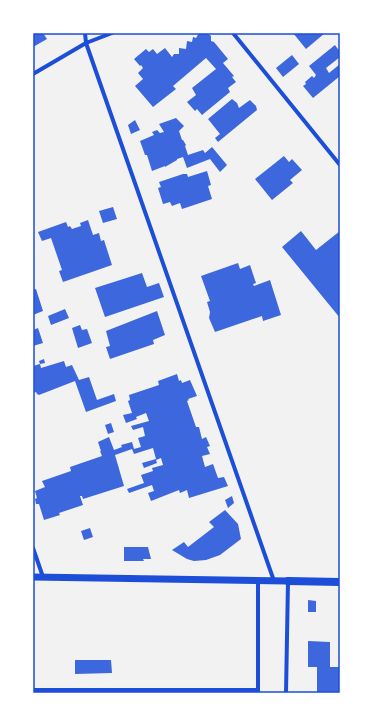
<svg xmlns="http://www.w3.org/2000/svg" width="373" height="726" font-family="'IBM Plex Serif',serif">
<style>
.building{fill:#3d67dc}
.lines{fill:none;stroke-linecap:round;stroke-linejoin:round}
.minor{stroke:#1d4ed8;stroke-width:4}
.tertiary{stroke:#1d4ed8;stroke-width:7}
.secondary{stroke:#1d4ed8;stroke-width:8}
.neatline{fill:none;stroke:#1d4ed8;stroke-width:1.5}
</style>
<rect width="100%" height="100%" fill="#f2f2f2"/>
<path class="building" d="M33,33h10l4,6 -14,8z
M199,33h8l4,3v5l3,1 14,17 -5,4 11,13 -2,1 4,5 -8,6 2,4 -28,23 -5,-6 -2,2 -8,-9 9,-7 -4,-7 24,-19 -10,-11 -33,28 3,3 -23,18 -18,-21 8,-7 -5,-6 5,-5 -2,-3 -1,1 -6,-7 12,-10 3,3 4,-3 4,5 8,-6 7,9 2,-3h5v-6l7,1 1,-8 5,1 1,-5 3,1z
M293,33h32l-19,16z
M335,45l5,7v5l-14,11 3,5 11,-9v12l-27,22 -10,-12 3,-2 -1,-2 7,-6 2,2 2,-3 -7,-9z
M292,55l7,9 -16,13 -7,-9z
M232,99l5,4 2,5 11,-8 6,6 1,4 -39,32 -3,-4 5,-4 -12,-15z
M176,118l8,8 -5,5 3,9h1l3,5 -1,1 3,9 15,-5 2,3 7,-6 15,18 -7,7 -10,-13 -23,9 -4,-11 -6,2v1l-12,7v-1l-13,5 -5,-16h-2l-5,-14 14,-6 -2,-3 5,-2 3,3 4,-1 -5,-8z
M135,120l5,10 -9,4 -3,-9z
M284,156l5,6 3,-3 10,11 -12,10 3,3 -21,17 -17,-21z
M207,171l4,14 -3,1 4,13 -30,10 -2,-6 -8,3 -2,-4 -7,2 -5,-16 3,-1 -2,-5 24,-8h4l1,3z
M113,207l4,12 -14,4 -4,-12z
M88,220l5,15 6,-2 2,8 3,-1 8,25 -49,17 -4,-11 3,-1 -11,-32 -9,3 -4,-9 28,-10 2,5 2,-1 2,3 9,-3 -1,-3z
M301,231l15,19 24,-19v45l-1,2 1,1v39l-58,-71z
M238,263l2,6 10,-4 6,18 -3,1 1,2 16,-6 11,35 -18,6 -1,-5 -47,16 -6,-14 1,-6 -3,-10 3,-1 -9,-25z
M142,273l5,14 12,-4 5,14 -59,20 -10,-29z
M36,289l7,22 -10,4v-25z
M65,309l4,9 -18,7 -3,-9z
M157,311l8,24 -12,5 1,4 -44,15 -4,-12 4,-1 -4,-15z
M80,325l2,5 5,-1 5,14 -14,5 -6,-20z
M38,328l5,15 -10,3v-16z
M44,359l1,4 -5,1 1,4 23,-7 2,6 6,-2 7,15 10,-3 8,23 17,-6 2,7 -30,11 -11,-31 -36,14 -2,-1 -1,-2 -3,1v-27l7,-2 -1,-3z
M177,374l2,7 2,-1 1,3 8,-3 7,16 -9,3 1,1 -2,1 9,26h3l3,12 4,-2 4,9 -3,1 3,7 -8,2 3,11 8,-3 5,14 6,-1 4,9 -39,12 -2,-8 -7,3 -1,-3 -28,11 -3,-8 6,-2 -2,-6 -23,8 -2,-4 17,-6 -3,-8 12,-4 -1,-3 11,-3 -2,-7 -5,2 1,3 -13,5 -2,-5 14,-4 -3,-11 -19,6 -2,-5 -17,6 9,31 -41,13 -1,-3h-2l3,9 -24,8 1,2 -16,5 -5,-16h-3l-1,-5 2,-1 -2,-7 10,-4 -3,-6 29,-10 -1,-4 32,-11 -2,-5h1l-3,-9 11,-5 5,13 8,-3 -1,-2 11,-3 2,7 7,-2 -3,-9 7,-2 -2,-9 -10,3 -2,-4 18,-5 -3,-8 -10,4 1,2 -11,4 -3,-8 9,-2 -4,-12 2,-1 -1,-5 30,-10 -1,-4z
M111,423l3,9 -6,2 -3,-9z
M232,496l2,7 -6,5 -3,-8z
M225,510l13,14 3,15 -21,16 -14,5 -12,1 -7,-2 -15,-9 12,-8 4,5 26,-20 -5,-5z
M90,528l3,9 -9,3 -3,-9z
M124,547h24l3,12h-8l1,2h-20z
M308,600l8,1v11h-8z
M308,641l22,1v25h10v26h-23v-26h-9z
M75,660h36l1,13 -37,1z"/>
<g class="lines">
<path class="minor" d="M85,33l1,10 188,538
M233,33l107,132
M33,74l53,-31 26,-10
M33,548l10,29
M33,690h225
M258,692v-111
M286,693l2,-112"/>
<path class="tertiary" d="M33,577l255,4"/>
<path class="secondary" d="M288,581l52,1"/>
</g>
<rect width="373" height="726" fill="none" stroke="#ffffff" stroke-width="68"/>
<rect x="34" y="34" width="305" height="658" class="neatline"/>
</svg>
